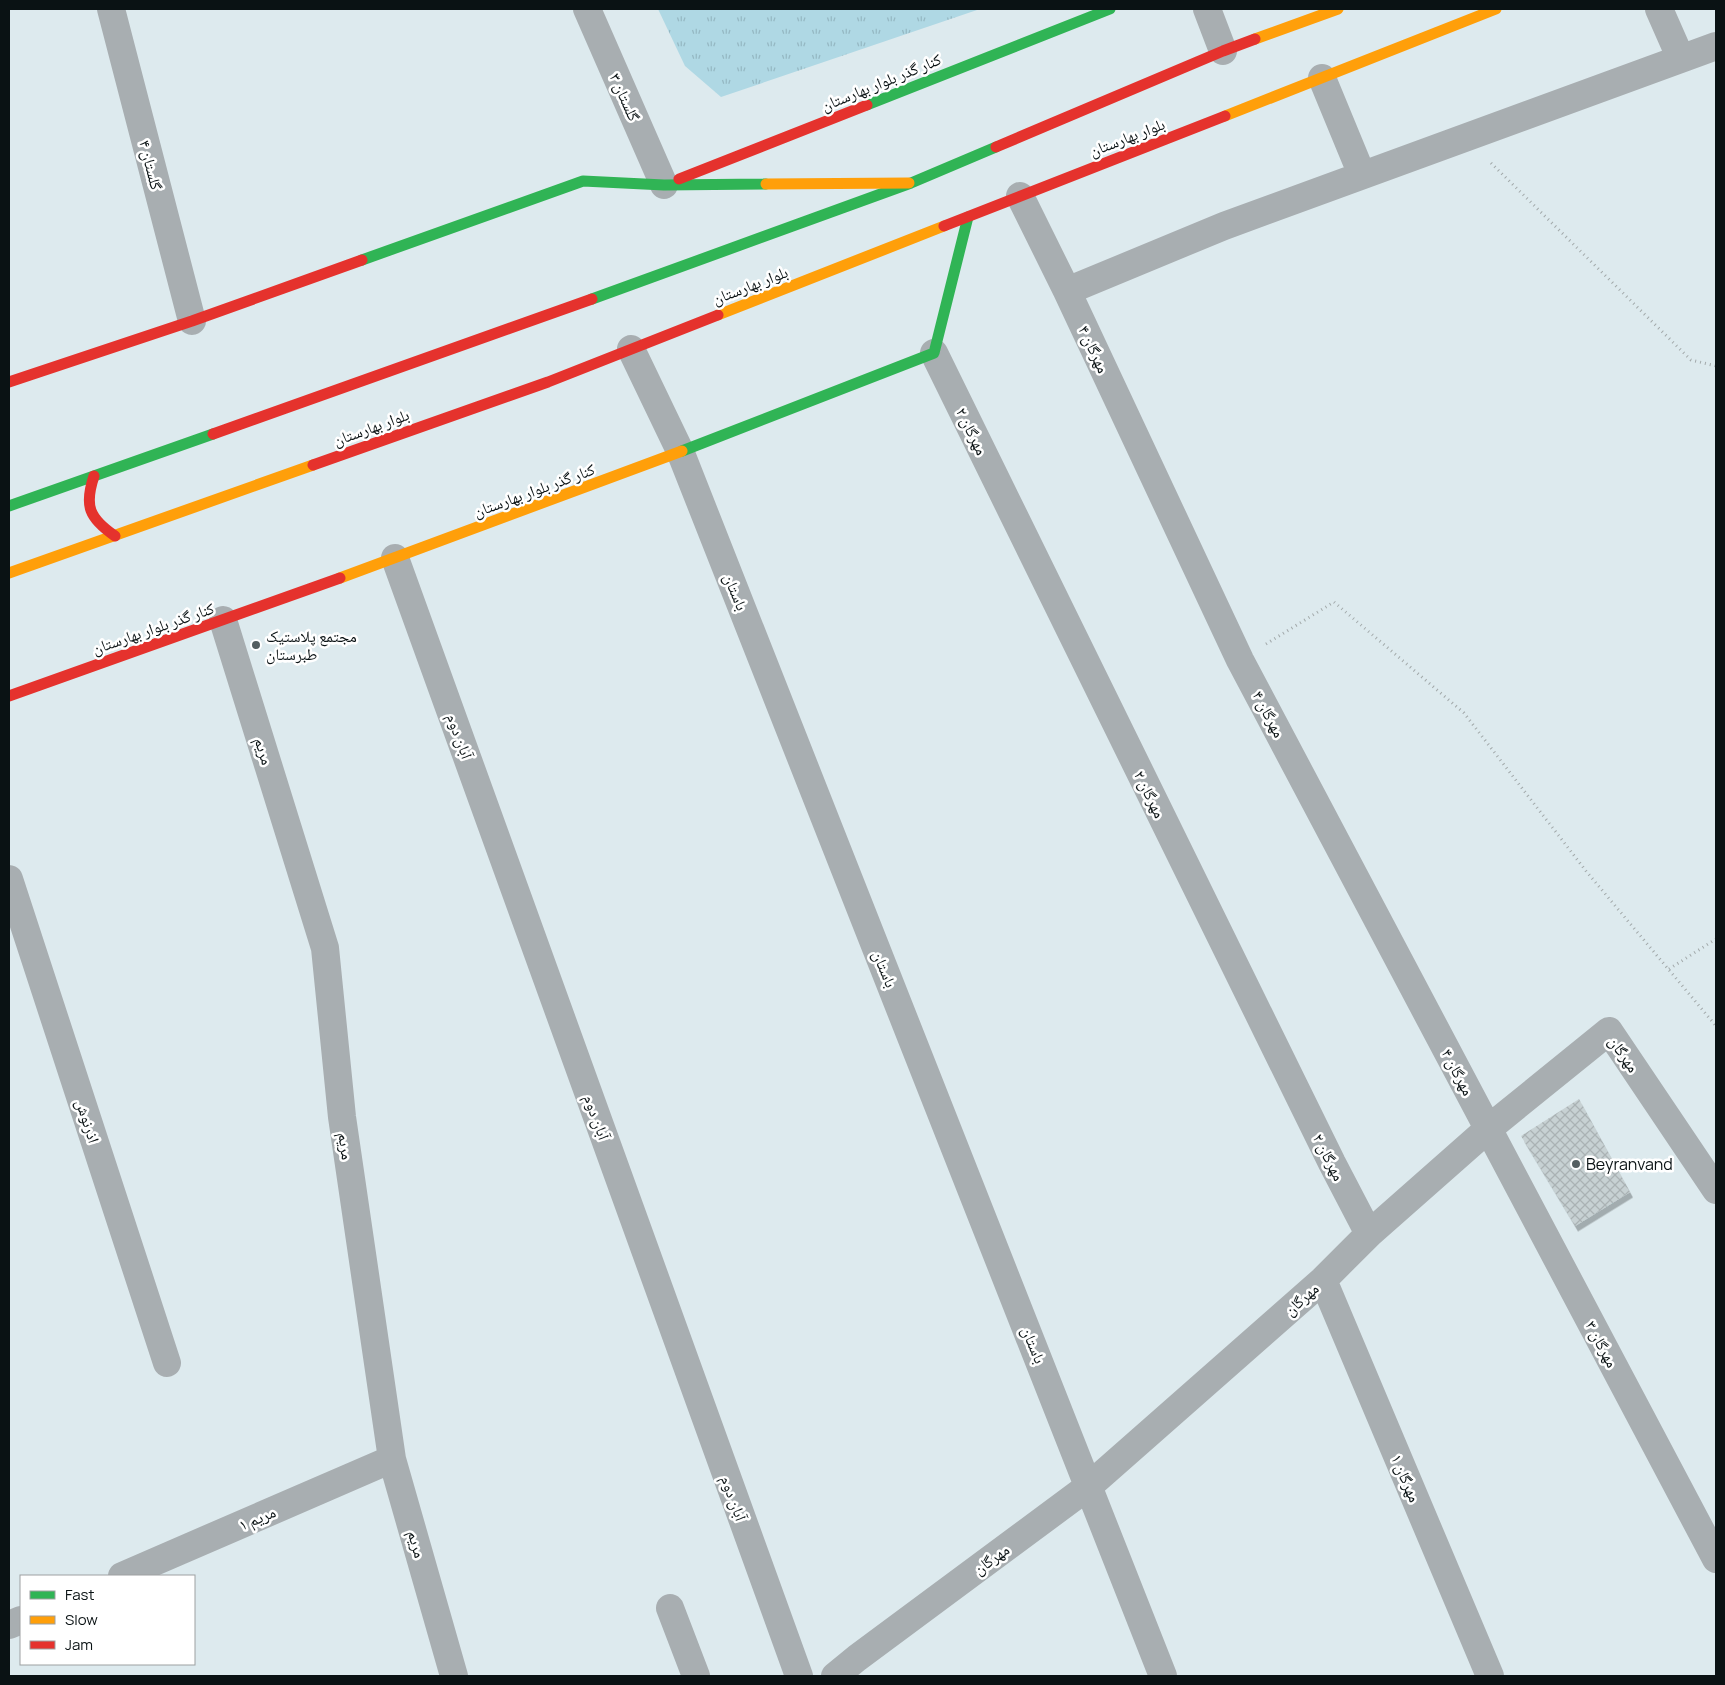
<svg xmlns="http://www.w3.org/2000/svg" width="1725" height="1685" font-family="Manrope,'Noto Naskh Arabic',sans-serif">
<style>
.grass{fill:url(#grass-tufts)}
.building{fill:url(#building-cross-hatch);filter:url(#shadow)}
.lines{fill:none;stroke-linecap:round;stroke-linejoin:round}
.path{stroke:#a2a9aa;stroke-width:3;stroke-dasharray:1 4;stroke-linecap:butt}
.street{stroke:#a8aeb1;stroke-width:28}
.fast{stroke:#30b455;stroke-width:11}
.slow{stroke:#ff9f0a;stroke-width:11}
.jam{stroke:#e5322d;stroke-width:11}
.poi-dot{fill:#545e60;stroke:#fff;stroke-width:2}
.labels{text-anchor:middle;dominant-baseline:central;stroke-width:5;stroke-linejoin:round;paint-order:stroke}
.street-label{font-size:16px;fill:#0a1214;stroke:#fff}
.poi-label{font-size:16px;fill:#0a1214;stroke:#fff;text-anchor:start}
</style>
<defs>
<pattern id="grass-tufts" width="24" height="20" patternUnits="userSpaceOnUse" patternTransform="scale(1.25)"><rect width="24" height="20" fill="#afd8e4"/><path d="M3 7l-1-3M5 7V3M7 7l1-3M15 17l-1-3M17 17v-4M19 17l1-3" fill="none" stroke="#95b8c3"/></pattern>
<pattern id="building-cross-hatch" width="8" height="8" patternUnits="userSpaceOnUse" patternTransform="scale(1.25)"><rect width="8" height="8" fill="#c7d1d3"/><path d="M0 0l8 8M0 8l8-8" fill="none" stroke="#aab2b4"/></pattern>
<filter id="shadow"><feDropShadow dx="3" dy="5.5" stdDeviation="0" flood-color="#0004"/></filter>
</defs>
<rect width="100%" height="100%" fill="#ddeaee"/>
<path class="grass" d="M658,9h322l-259,88 -36,-31z"/>
<path class="building" d="M1579,1099l51,93 -55,34 -54,-90z"/>
<g class="lines">
<path class="path" d="M1491,163l200,197 25,6
M1266,644l68,-42 130,111 122,158 130,155
M1669,969l47,-30"/>
<path class="street" d="M111,9l81,312
M587,9l77,176
M1207,9l16,42
M1659,9l22,50
M1322,78l40,97
M1020,196l47,95 173,369 476,899
M1067,291l157,-65 492,-180
M631,349l49,102 483,1225
M934,353l398,810 37,71
M395,558l404,1118
M223,620l102,328 17,169 50,342 62,217
M9,879l158,484
M1323,1280l167,396
M122,1576l270,-117
M670,1608l26,68
M9,1625l12,-5
M835,1676l22,-18 232,-172 234,-206 46,-46 119,-105 121,-98 107,159"/>
<path class="fast" d="M867,105l243,-96
M362,260l221,-79 81,4 102,-1
M592,299l319,-116 85,-36
M682,451l252,-98 34,-136
M9,506l204,-72"/>
<path class="slow" d="M1255,39l83,-30
M1225,116l271,-107
M766,184l143,-1
M718,315l226,-89
M9,573l304,-108
M340,578l342,-127"/>
<path class="jam" d="M996,147l227,-96 32,-12
M679,179l188,-74
M944,226l281,-110
M9,382l183,-61 170,-61
M213,434l379,-135
M313,465l235,-83 170,-67
M94,476c-10,30 -5,42 21,60
M9,696l331,-118"/>
</g>
<g class="poi-dot">
<circle cx="256" cy="645" r="5"/>
<circle cx="1576" cy="1164" r="5"/>
</g>
<g class="labels">
<g class="street-label">
<text transform="translate(881 82) rotate(-22)">کنار گذر بلوار بهارستان</text>
<text transform="translate(625 97) rotate(66)">گلستان ۳</text>
<text transform="translate(1127 137) rotate(-21)">بلوار بهارستان</text>
<text transform="translate(151 165) rotate(76)">گلستان ۴</text>
<text transform="translate(750 285) rotate(-21)">بلوار بهارستان</text>
<text transform="translate(1094 349) rotate(65)">مهرگان ۴</text>
<text transform="translate(371 427) rotate(-20)">بلوار بهارستان</text>
<text transform="translate(972 431) rotate(64)">مهرگان ۲</text>
<text transform="translate(534 490) rotate(-20)">کنار گذر بلوار بهارستان</text>
<text transform="translate(736 592) rotate(68)">باستان</text>
<text transform="translate(153 628) rotate(-19)">کنار گذر بلوار بهارستان</text>
<text transform="translate(1269 714) rotate(62)">مهرگان ۴</text>
<text transform="translate(460 736) rotate(70)">آبان دوم</text>
<text transform="translate(264 751) rotate(73)">مریم</text>
<text transform="translate(1150 794) rotate(64)">مهرگان ۲</text>
<text transform="translate(885 969) rotate(68)">باستان</text>
<text transform="translate(1624 1054) rotate(55)">مهرگان</text>
<text transform="translate(1458 1072) rotate(62)">مهرگان ۴</text>
<text transform="translate(597 1117) rotate(70)">آبان دوم</text>
<text transform="translate(88 1121) rotate(72)">اذرنوش</text>
<text transform="translate(346 1146) rotate(82)">مریم</text>
<text transform="translate(1329 1157) rotate(63)">مهرگان ۲</text>
<text transform="translate(1301 1299) rotate(-42)">مهرگان</text>
<text transform="translate(1602 1344) rotate(62)">مهرگان ۳</text>
<text transform="translate(1034 1345) rotate(68)">باستان</text>
<text transform="translate(1406 1478) rotate(67)">مهرگان ۱</text>
<text transform="translate(734 1498) rotate(70)">آبان دوم</text>
<text transform="translate(257 1518) rotate(-23)">مریم ۱</text>
<text transform="translate(417 1544) rotate(74)">مریم</text>
<text transform="translate(991 1559) rotate(-36)">مهرگان</text>
</g>
<g class="poi-label">
<text x="266" y="636">مجتمع پلاستیک<tspan x="266" dy="18">طبرستان</tspan></text>
<text x="1586" y="1164">Beyranvand</text>
</g>
</g>
<rect width="1725" height="1685" fill="none" stroke="#0a1214" stroke-width="20"/>
<rect x="20" y="1575" width="175" height="90" fill="#ffffff" stroke="#9da0a1"/>
<rect x="30" y="1591" width="25" height="8" fill="#30b455" stroke="#9da0a1"/>
<text x="65" y="1600" font-size="15" fill="#0a1214">Fast</text>
<rect x="30" y="1616" width="25" height="8" fill="#ff9f0a" stroke="#9da0a1"/>
<text x="65" y="1625" font-size="15" fill="#0a1214">Slow</text>
<rect x="30" y="1641" width="25" height="8" fill="#e5322d" stroke="#9da0a1"/>
<text x="65" y="1650" font-size="15" fill="#0a1214">Jam</text>
</svg>
